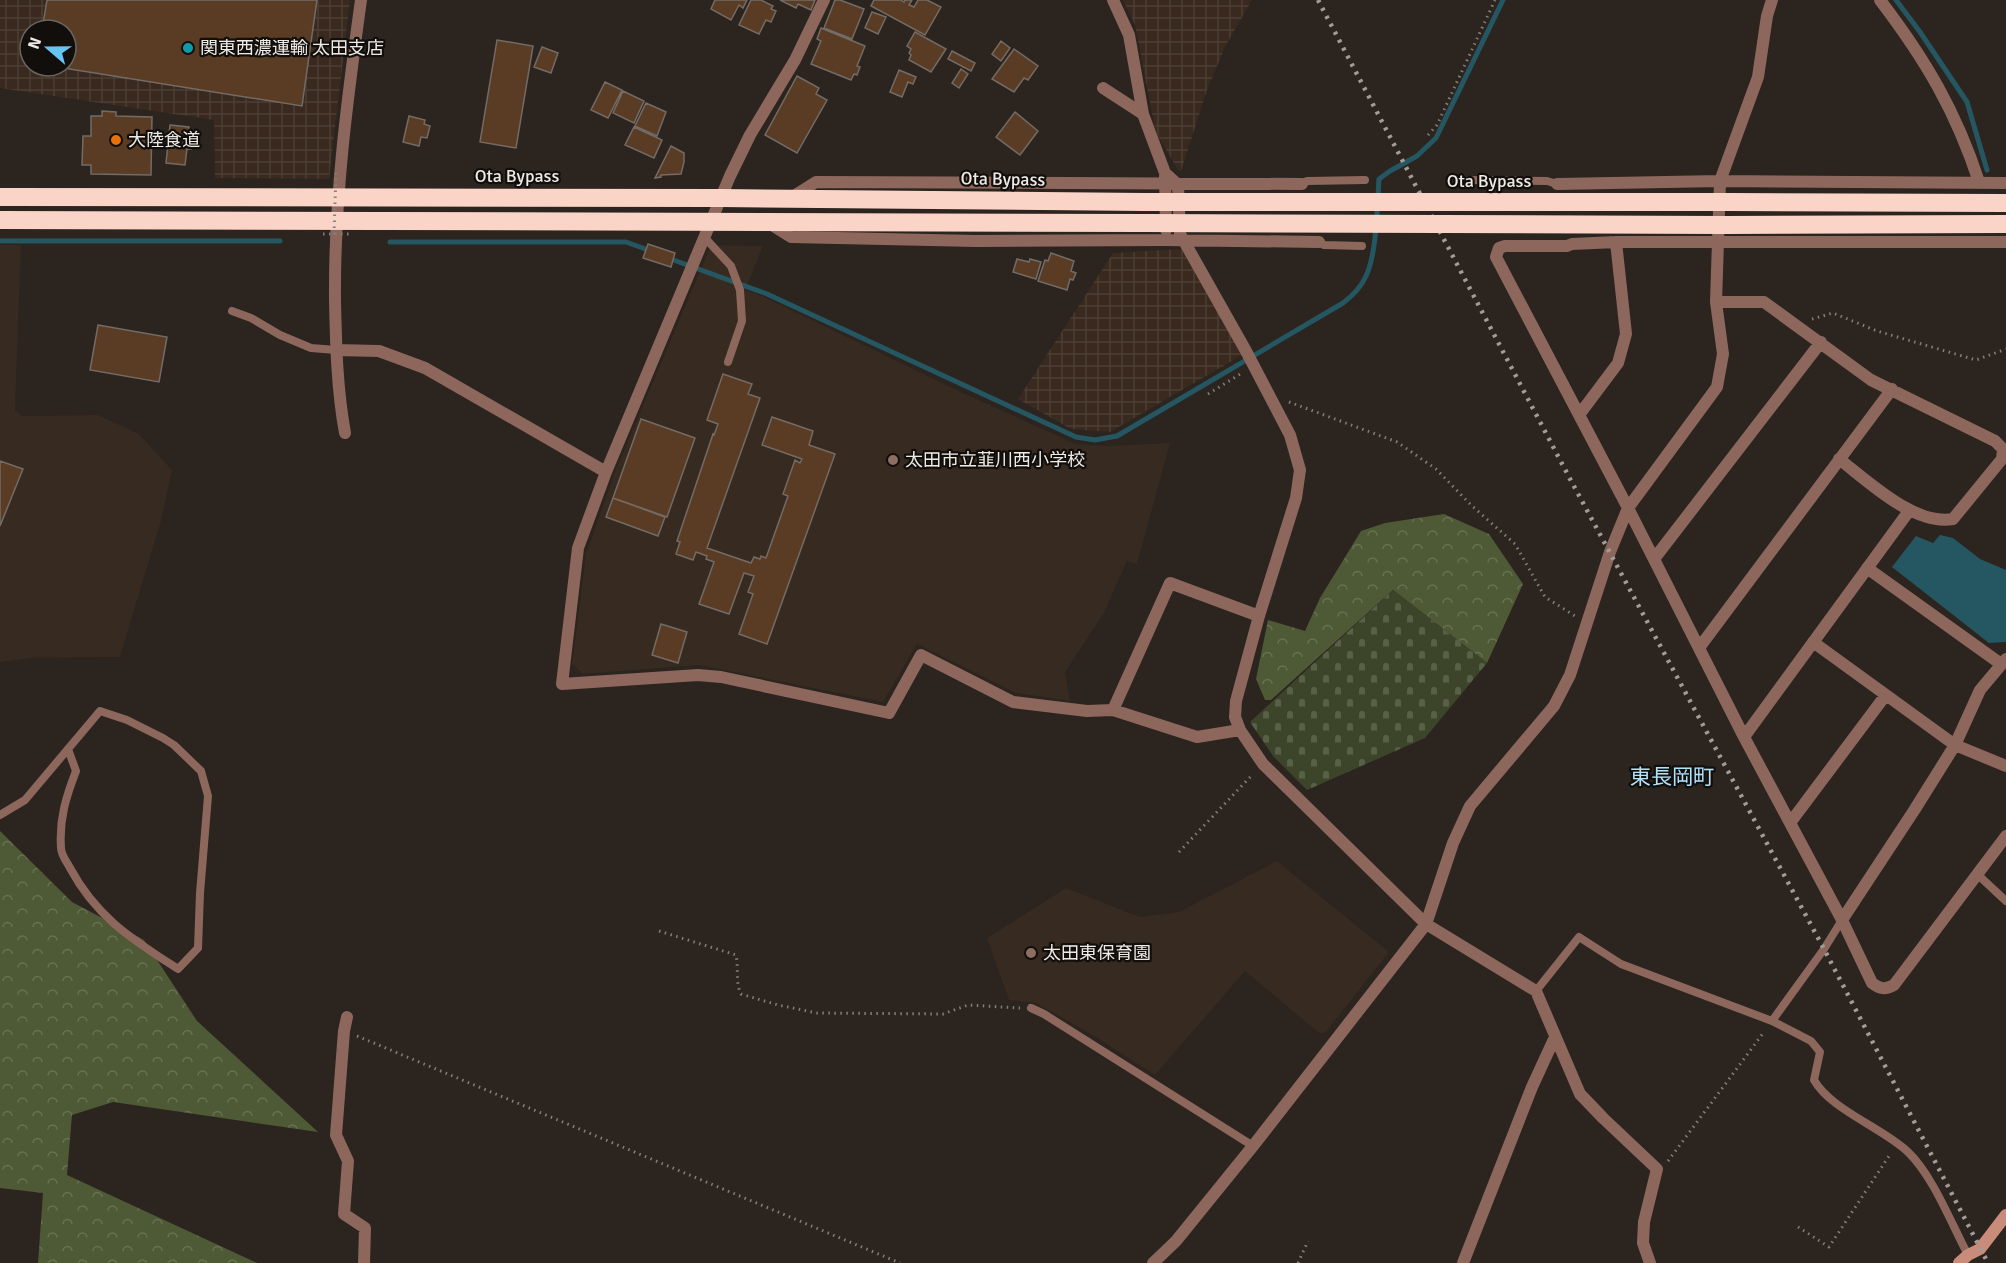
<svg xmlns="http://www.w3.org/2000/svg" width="2006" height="1263" font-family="Signika,'Noto Sans JP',sans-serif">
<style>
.built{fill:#372a21}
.industrial{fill:url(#industrial-grid);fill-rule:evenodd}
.forest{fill:url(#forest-crowns)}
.cemetery{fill:url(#cemetery-stones)}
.water{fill:#255762}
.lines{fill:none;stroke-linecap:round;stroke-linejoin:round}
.stream{stroke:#255762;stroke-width:5}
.building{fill:#5a3c25;stroke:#736b65;stroke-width:1.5}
.path{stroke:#847f7a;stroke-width:3;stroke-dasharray:1.5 4.5;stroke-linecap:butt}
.lane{stroke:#8d675c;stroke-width:8}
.street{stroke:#8d675c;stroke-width:12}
.secondary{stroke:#c98c7a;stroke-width:12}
.highway{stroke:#fbd4c8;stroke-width:18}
.rail{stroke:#a19c98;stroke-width:4.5;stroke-dasharray:3 6;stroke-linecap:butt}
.path-bridge{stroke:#847f7a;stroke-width:3;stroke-dasharray:1.5 4.5;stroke-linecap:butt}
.highway-bridge{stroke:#fbd4c8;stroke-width:18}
.culture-dot{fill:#0f9aa8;stroke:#110e0b;stroke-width:2}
.food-dot{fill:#e8710a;stroke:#110e0b;stroke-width:2}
.education-dot{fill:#8d6e63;stroke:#110e0b;stroke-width:2}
.labels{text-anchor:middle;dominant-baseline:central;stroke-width:4.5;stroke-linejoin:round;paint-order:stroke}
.poi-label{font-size:18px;fill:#eeeae6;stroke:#110e0b;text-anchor:start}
.street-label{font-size:18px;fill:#eeeae6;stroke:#110e0b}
.quarter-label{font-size:21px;fill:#b2e1fa;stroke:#110e0b}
</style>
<defs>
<pattern id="industrial-grid" width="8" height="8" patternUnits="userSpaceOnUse" patternTransform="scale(1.5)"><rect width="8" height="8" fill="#39291e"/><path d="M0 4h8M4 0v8" fill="none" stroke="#4c3e34"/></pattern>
<pattern id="forest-crowns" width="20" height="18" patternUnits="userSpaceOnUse" patternTransform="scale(1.5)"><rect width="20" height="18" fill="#4e5936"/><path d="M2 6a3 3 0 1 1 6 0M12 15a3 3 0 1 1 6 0" fill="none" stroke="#687153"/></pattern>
<pattern id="cemetery-stones" width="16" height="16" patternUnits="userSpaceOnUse" patternTransform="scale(1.5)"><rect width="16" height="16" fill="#3c4529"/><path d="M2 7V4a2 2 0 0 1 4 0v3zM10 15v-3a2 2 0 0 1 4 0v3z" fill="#586048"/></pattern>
</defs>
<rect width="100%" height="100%" fill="#2b241f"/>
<path class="built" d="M0,245h21l-6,165 6,6 77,-1 41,19 33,36 -11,51 -41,136 -89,1 -31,4z
M711,245l52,1 -18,44 17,6 203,98 111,50 32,2 62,-3 -33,121 -10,-3 -23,52 -39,59 5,29 -54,-8 -99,-49 -34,58 -184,-37 -116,9 -11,-10 14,-110 28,-80z
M1277,861l112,91 -64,81h-6l-74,-62 -90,104 -64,-41 -55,-31 -27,-3 -22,-62 79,-50 74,29 39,-5z"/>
<path class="industrial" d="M0,0h350l-21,179 -114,-1 -1,-58 -214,-32zM30,30h36v36h-36z
M1123,0h129l-27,47 -18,43 -26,81 -3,-1 -20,-34 -4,-13 -19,-98z
M1181,249l16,20 45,86 -132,77 -39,-3 -53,-30 95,-146z"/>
<path class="forest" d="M1444,514l45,20 34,50 -36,79 -94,-73 -122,110h-6l-9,-21 12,-59 37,11 15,-33 41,-67 24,-8z
M0,831l72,71 72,38 53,81 121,111 -205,-30 -41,13 -5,60 190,88h-219l5,-70 -43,-5z"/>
<path class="cemetery" d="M1393,590l94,73 -62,75 -118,52 -34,-34 -23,-34z"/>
<path class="water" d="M1940,535l13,3 27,21 26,11v72l-17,1 -97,-76 24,-31 17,7z"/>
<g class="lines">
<path class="stream" d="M1896,0l24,32 47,70 20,68
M0,241h280
M390,242h236l25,9
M668,258l99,36 309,143 19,3 22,-4 226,-133c9,-7 17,-14 22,-25 12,-22 12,-72 14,-99l11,-8 27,-15 19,-18 67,-138"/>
</g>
<path class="building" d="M47,0h270l-15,106 -251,-40h15v-36h-24z
M715,0h32l-4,8 -4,-3 -8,15 -20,-11z
M751,0h10l12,6 -2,3 5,2 -5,11 -5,-2 -7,14 -20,-9z
M780,0h35l-4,10 -13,-6 -2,4z
M835,0h5l24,9 -12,30 -28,-11z
M874,0h27l3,2 1,-2h7l-3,5 5,2 4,-7h9l14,7 -16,28 -54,-29z
M872,12l14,5 -8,17 -13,-6z
M821,28l44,18 -8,20 3,1 -3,8 -3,-1 -3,6 -40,-16 10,-23 -4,-2z
M915,32l31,17 -15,23 -22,-12 2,-5 -2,-2 2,-4 -4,-3z
M497,40l36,6 -17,102 -36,-6z
M1001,41l9,7 -9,13 -9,-7z
M542,47l16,6 -7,20 -17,-6z
M1014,49l24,17 -10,14 -4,-2 -10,14 -22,-13z
M952,51l23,12 -4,8 -23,-12z
M961,69l7,5 -9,14 -7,-5z
M899,70l17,7 -3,7 -5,-2 -6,15 -12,-5z
M797,76l22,12 -3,6 11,6 -30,53 -32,-18z
M605,82l17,8 -14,28 -17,-8z
M623,91l21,10 -10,22 -21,-10z
M646,103l20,9 -9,24 -22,-10z
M102,111l14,1v4l36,1 -1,58 -60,-1v-9h-9l1,-29h8v-20h11z
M1015,112l23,19 -18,24 -24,-18z
M409,116l16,4 -1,4 6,2 -3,12 -6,-1 -2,9 -16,-4z
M170,125l19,2 -1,9 4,1 -1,12h-4l-2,16 -19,-2z
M634,127l28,13 -8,18 -29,-13z
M671,146l13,7v9l-3,12 -20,1v2l-6,1z
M648,244l27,9 -4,14 -28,-9z
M1051,253l23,8 -3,10 5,2 -3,7 -3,-1 -3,11 -29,-9 7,-21 3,1z
M1017,259l12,3 1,-3 11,3 -5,17 -23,-7z
M98,325l69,12 -8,45 -69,-12z
M723,374l29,10 -4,10 12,4 -53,150 44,15 3,-6 6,2 1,-3 5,2 22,-62 -5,-2 12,-34 5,3 2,-4 -40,-14 10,-28 41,14 -4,14 26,9 -68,190 -28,-10 14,-40 -5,-2 6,-16 -10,-3 -15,41 -30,-10 15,-42 -8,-3 1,-3 -11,-4 -3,8 -17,-6 4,-12 -3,-1 36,-107 1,1 4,-11 -11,-4z
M641,419l54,19 -28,79 -54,-19z
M0,461l23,8 -23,57z
M613,498l52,19 -7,19 -52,-19z
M661,624l26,8 -9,31 -26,-8z"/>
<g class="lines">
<path class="path" d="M1428,135l9,-10 58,-125
M1812,319l21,-6 44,18 99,29 30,-11
M1208,394l34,-21
M1289,402l108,40 39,27 35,36 44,39 30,53 30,19
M1179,852l74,-78
M659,931l77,24c3,13 -1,27 5,39l37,11 39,8 126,1 25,-9 52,3
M357,1036l543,227
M1668,1161l96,-129
M1798,1227l31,20 62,-94
M1298,1263l10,-22"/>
<path class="lane" d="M1465,180l82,1 10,3
M1302,184l5,-3 58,-1
M705,238l26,28 9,24 2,31 -14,41
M1319,242l5,3 38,1
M232,311l19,7 29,17 31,13 25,2
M0,815l25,-15 75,-89 27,9 36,18 11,7 27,26 7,25 -8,97 -2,55 -20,21c-46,-30 -81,-51 -108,-101 -3,-6 -9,-13 -9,-20 -2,-29 5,-51 15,-77l-8,-22
M1977,874l29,27
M1536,991l43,-54 42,27 151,57 39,20 9,11 -6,28c17,30 69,48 94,72 25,24 43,71 60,103
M1031,1008l13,6 209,132
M1772,1021l52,-72 18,-29"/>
<path class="street" d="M824,0l-29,60 -45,75 -20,41 -124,296 -28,76 -16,136 136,-9 23,2 168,36 32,-58 92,47 74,9 26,-1 84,27 43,-7
M1113,0l16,35 14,79 22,59 1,57
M1880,0c45,59 76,111 99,182
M1103,88l40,26
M1165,173l13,12 2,49 66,117 44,84 10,35 -4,28 -37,118 -23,85 -1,16 5,13 23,34 163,160 110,67 44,103 23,24 54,51 -13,53 -1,21 7,20
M1557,184l163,-3 286,2
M789,199l27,-17 486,2
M767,222l24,15 185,4 187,-1 156,2
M2006,242h-390l-44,2 -5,2h-62l-6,2 -3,9 132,251 116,229 98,183 30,63c8,6 13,7 22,2l112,-149
M1716,302h48l107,78 124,61 8,8 -1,10 -49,60c-39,7 -85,-38 -114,-60
M336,350l43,1 46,17 181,104
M1579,415l39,-52 8,-29 -10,-92
M345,433c-8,-44 -9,-87 -10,-132 -1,-102 12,-200 26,-301
M1654,559l167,-217
M1867,568l134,96
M1813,642l142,103 51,21
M1699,648l193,-259
M1113,710l57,-127 89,33
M1744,737l165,-226
M1790,823l95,-127
M1842,920l73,-111 40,-64 25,-55 26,-31
M347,1017l-3,14 -8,104 12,26 -4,53 21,14 -1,35
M1153,1263l23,-22 77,-95 173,-222 27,-81 17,-37 84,-100 16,-31 40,-123 18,-44 89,-121 6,-33 -7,-52 4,-121 38,-104 9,-61 5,-16
M1463,1263l69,-176 23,-50"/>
<path class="secondary" d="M1959,1263l9,-8 12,-6 26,-34"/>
<path class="highway" d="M0,197l721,1 423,4
M1729,202l277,1
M0,220l1145,3
M1725,225l281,-1"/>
<path class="rail" d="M1318,0l251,477 255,472 164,314"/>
<path class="path-bridge" d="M323,234h26
M334,234l2,-61"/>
<path class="highway-bridge" d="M1144,202h585
M1145,223l580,2"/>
</g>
<circle class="culture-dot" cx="188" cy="48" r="6"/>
<circle class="food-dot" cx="116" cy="140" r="6"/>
<g class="education-dot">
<circle cx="893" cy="460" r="6"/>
<circle cx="1031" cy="953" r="6"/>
</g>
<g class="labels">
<g class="poi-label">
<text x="200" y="48">関東西濃運輸 太田支店</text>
<text x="128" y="140">大陸食道</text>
<text x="905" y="460">太田市立韮川西小学校</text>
<text x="1043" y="953">太田東保育園</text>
</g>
<g class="street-label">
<text x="517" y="176">Ota Bypass</text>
<text transform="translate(1003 179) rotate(1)">Ota Bypass</text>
<text x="1489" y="181">Ota Bypass</text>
</g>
<g class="quarter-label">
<text x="1672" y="777">東長岡町</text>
</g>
</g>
<g transform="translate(48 48) rotate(290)"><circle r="28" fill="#110e0b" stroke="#696663" stroke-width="1.5"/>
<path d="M0-4.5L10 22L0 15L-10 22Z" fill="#67c4f0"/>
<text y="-9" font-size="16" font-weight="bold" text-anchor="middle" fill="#eeeae6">N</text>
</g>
</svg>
